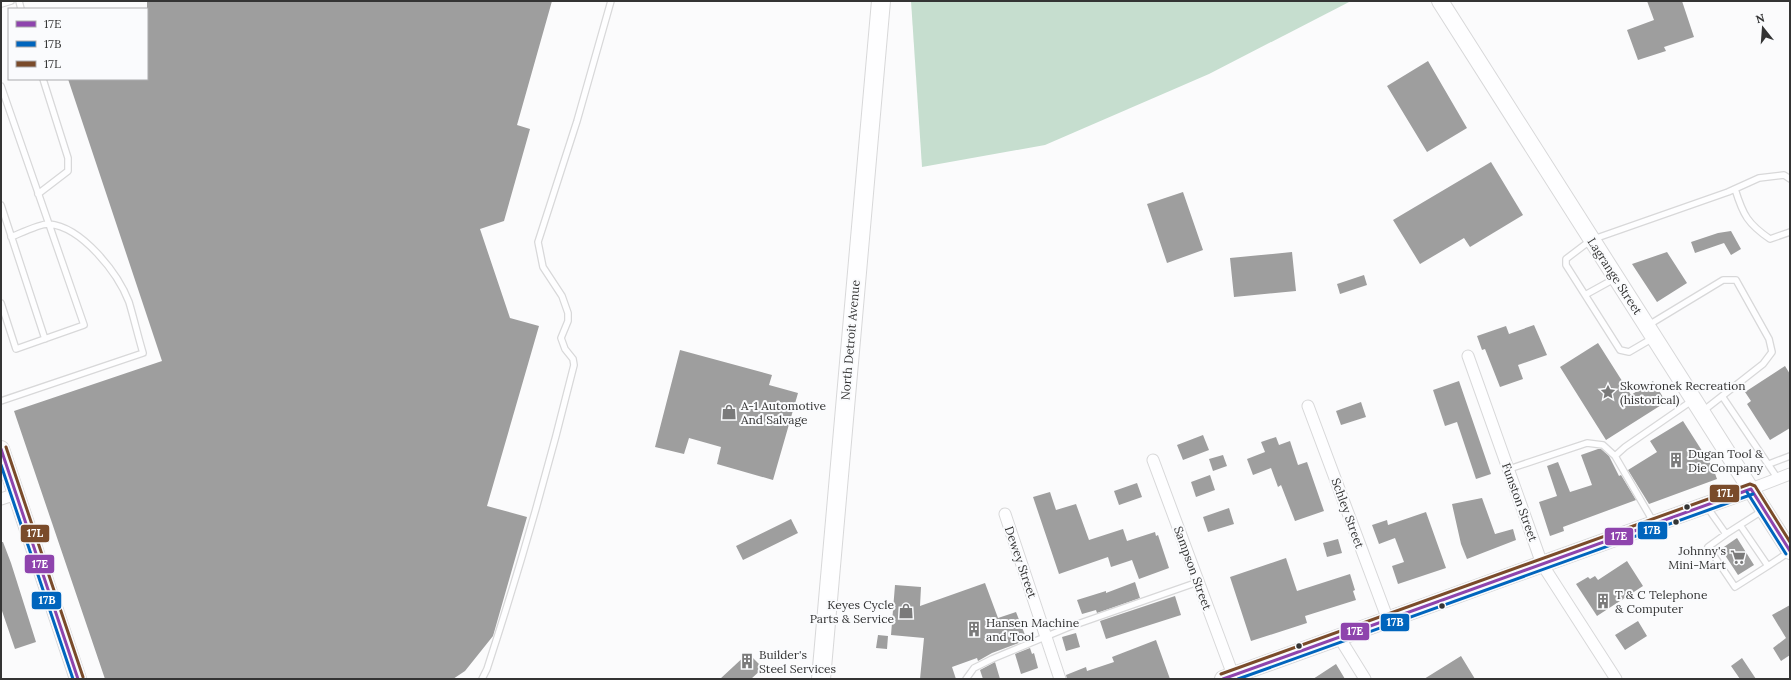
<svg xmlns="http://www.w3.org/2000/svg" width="1791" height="680" font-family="Lora,serif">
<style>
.forest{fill:#c6decf}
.building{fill:#9e9e9e}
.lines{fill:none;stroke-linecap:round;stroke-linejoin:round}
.lane-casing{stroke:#d8d8d9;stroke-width:8}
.street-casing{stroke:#d8d8d9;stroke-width:13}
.secondary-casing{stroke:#d8d8d9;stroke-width:18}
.primary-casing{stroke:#d8d8d9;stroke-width:20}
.lane{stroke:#fefeff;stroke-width:5.5}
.street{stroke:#fefeff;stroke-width:11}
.secondary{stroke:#fefeff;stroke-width:16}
.primary{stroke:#fefeff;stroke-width:18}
.bus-1-casing{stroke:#fafbfd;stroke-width:6}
.bus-2-casing{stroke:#fafbfd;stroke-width:6}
.bus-3-casing{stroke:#fafbfd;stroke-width:6}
.bus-1{stroke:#8e44ad;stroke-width:3}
.bus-2{stroke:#0065bd;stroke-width:3}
.bus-3{stroke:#7a4b2a;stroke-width:3}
.bus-dot{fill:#343434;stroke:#fafbfd;stroke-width:1.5}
.labels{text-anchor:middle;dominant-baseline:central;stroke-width:4;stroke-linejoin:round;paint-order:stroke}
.street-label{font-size:12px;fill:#343434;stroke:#fafbfd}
.poi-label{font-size:12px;fill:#343434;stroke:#fafbfd;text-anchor:start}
.line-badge{stroke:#fafbfd;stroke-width:1.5}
.badge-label{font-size:11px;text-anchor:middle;font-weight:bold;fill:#fff}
</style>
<rect width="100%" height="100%" fill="#fbfbfc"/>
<path class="forest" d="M911,1h440l-142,73 -164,71 -123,22z"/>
<path class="building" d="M147,1h405l-35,124 13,4 -26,92 -24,8 30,89 29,8 -52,180 40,11 -34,119 -28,35 -12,8h-348l-91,-268 148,-50 -94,-282h79z
M1647,1h35l12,36 -30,10 2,4 -28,9 -11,-30 27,-10z
M1428,61l39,67 -40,24 -40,-66z
M1491,162l32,53 -53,32 -6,-9 -44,26 -27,-44z
M1183,192l20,58 -36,13 -20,-59z
M1731,231l10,18 -10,6 -7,-12 -29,10 -4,-11 27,-9z
M1292,252l4,39 -62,6 -4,-39z
M1667,252l20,31 -30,19 -25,-38z
M1364,275l3,10 -27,9 -3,-10z
M1534,325l13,30 -29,10 5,14 -23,8 -15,-38 -3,1 -5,-14 29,-10 3,8z
M1598,343l33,52 22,-14 13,21 -60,38 -46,-73z
M680,350l92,25 -3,10 29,8 -25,87 -56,-16 4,-17 -32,-9 -5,16 -29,-7z
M1785,366l5,8v54l-20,12 -23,-36 4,-3 -6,-9z
M1459,381l32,93 -15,5 -19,-57 -12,4 -12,-36z
M1361,402l5,15 -25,8 -5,-14z
M1683,421l30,47 4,11 -68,25 -21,-34 29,-18 -7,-11z
M1203,435l6,15 -26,10 -6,-15z
M1276,437l3,8 11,-4 8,24 9,-3 17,49 -29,10 -14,-36 -3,2 -7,-19 -18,7 -6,-16 18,-7 -4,-10z
M1598,449h3l8,7 10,20 2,-1 15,25 -73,27 1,4 -14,5 -11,-34 18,-6 -10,-30 11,-4 12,30 22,-7 -11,-30z
M1223,455l4,11 -14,5 -4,-12z
M1210,475l5,15 -19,7 -5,-15z
M1137,483l5,14 -23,8 -5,-14z
M1050,492l6,18 20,-6 13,36 34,-11 4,12 28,-9 1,4 2,-1 11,33 -30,11 -7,-19 -21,7 -3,-10 -49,17 -26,-77z
M1482,498l13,36 18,-5 3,11 -49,19 -6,-15 -9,-40z
M1229,508l5,16 -26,8 -5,-15z
M1426,512l20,56 -48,16 -6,-18 12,-4 -9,-24 -16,6 -7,-19 15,-5 1,5z
M791,519l7,14 -55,27 -7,-14z
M1737,538l17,27 -16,10 -17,-26z
M1338,539l4,14 -15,4 -4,-14z
M1,542h2l8,21 25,79 -21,7 -14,-41z
M1286,558l11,33 53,-17 5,16 -2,1 3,9 -51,16 2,7 -56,18 -21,-64z
M1627,561l16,25 -46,30 -21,-32 12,-7 2,2 5,-3 3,4z
M1135,582l5,16 -43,15 -1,-3 -14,4 -5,-14 29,-9v2z
M985,583l13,35 18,-6 11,28 -35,13 -14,8 -1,-3 -25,9 4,12h-36l4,-41 -33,-3 4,-50 26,2 -1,19z
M1175,596l6,19 -75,24 -6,-18z
M1790,605v50l-9,6 -8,-13 13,-10 -14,-23z
M1638,621l9,15 -22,14 -10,-15z
M1076,633l4,14 -14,4 -4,-14z
M878,635l10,1 -1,13 -11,-1z
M1156,640l14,39h-103l-1,-4 20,-8 1,4 27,-9 -2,-5z
M1030,648l2,6 2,-1 4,15 -17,6 -6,-20z
M748,653l15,15 -12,11h-31z
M1461,656l14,23h-51z
M1742,658l14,21h-16l-9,-13z
M995,662l5,17h-17l-3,-9z
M1336,664l9,15h-32z"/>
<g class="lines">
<g class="lane-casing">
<path id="lane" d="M19,1l2,8
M1,4l10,-3
M1,86l83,239 -68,24 -15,-46
M1735,189c8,26 13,35 35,50l20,-7
M38,194l30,-23v-13l-25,-79
M1,205l44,134
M1585,295l29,-16
M1647,326l76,-46h13l33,59 3,13 -9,12 -60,47
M1653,338l-24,14 -9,-2 -54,-85v-6l25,-19 137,-48 31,-14 25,-3 6,4
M1722,396l56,83
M1,401l142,-48c-5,-17 -9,-34 -14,-51 -11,-29 -47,-75 -80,-78 -8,-1 -30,10 -38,13
M1769,464l21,-8
M1509,469l78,-26 16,2 12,11
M1707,507l19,27 14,-9
M1762,511l-22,14 28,41 21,-14
M1654,523l-39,-67 10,-9 68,-47
M1726,534l-18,13 27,40 33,-21
M482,679l5,-10c33,-101 62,-202 87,-304l-1,-6 -8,-10 -4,-11 7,-17v-8l-6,-17 -19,-29 -5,-25 39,-121 34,-120
M966,679l8,-11 18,-9 77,-32 129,-45"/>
</g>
<g class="street-casing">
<path id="street" d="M1468,356l74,208 74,115
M1308,406l80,214
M1153,460l80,215
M1751,489l39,-15
M1,499l15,-5
M1005,514l55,165
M1339,637l26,42"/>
</g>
<g class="secondary-casing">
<path id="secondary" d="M1440,1l350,550
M1,449l77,230
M1223,679l528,-190"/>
</g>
<g class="primary-casing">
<path id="primary" d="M821,679l60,-678"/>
</g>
<use href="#lane" class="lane"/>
<use href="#street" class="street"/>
<use href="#secondary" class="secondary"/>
<use href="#primary" class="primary"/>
<g class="bus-1-casing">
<path id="bus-1" d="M1,449l77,230
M1751,489l39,62
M1223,679l528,-190"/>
</g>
<g class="bus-2-casing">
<path id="bus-2" d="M1,465l72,214
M1747,492l39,62
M1238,679l515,-185"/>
</g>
<g class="bus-3-casing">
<path id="bus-3" d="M6,447l77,230
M1221,674l529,-190 5,2 35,56"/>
</g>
<use href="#bus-1" class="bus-1"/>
<use href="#bus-2" class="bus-2"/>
<use href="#bus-3" class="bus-3"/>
</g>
<defs>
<g id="sight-bare" transform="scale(1.2)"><path d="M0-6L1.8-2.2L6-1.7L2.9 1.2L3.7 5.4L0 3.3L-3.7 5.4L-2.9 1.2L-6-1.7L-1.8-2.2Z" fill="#7a7a7a" stroke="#fafbfd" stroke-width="2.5" paint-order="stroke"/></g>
<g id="shop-bare" transform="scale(1.2)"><path d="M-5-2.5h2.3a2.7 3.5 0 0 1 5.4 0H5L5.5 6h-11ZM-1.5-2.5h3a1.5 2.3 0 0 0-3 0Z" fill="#7a7a7a" stroke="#fafbfd" stroke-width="2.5" paint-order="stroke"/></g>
<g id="building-bare" transform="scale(1.2)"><path d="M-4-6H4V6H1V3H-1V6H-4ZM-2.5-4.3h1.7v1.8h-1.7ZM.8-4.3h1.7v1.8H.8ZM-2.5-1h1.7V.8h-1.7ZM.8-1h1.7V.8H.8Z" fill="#7a7a7a" stroke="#fafbfd" stroke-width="2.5" paint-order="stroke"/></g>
<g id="supermarket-bare" transform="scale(1.2)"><path d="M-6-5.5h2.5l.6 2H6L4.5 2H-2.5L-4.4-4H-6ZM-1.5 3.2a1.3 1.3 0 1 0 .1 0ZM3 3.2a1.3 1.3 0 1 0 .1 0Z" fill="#7a7a7a" stroke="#fafbfd" stroke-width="2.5" paint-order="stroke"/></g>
</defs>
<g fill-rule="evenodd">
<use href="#sight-bare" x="1608" y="392"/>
<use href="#shop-bare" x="729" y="412"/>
<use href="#building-bare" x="1676" y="460"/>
<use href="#supermarket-bare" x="1738" y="557"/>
<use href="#building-bare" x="1603" y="601"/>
<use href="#shop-bare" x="906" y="611"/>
<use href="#building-bare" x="974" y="629"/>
<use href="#building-bare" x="747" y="661"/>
</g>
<g class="bus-dot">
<circle cx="1687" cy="507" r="3.5"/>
<circle cx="1676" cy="522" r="3.5"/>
<circle cx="1442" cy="606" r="3.5"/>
<circle cx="1299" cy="646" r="3.5"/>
</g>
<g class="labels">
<g class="street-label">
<text transform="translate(1615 276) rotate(57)">Lagrange Street</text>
<text transform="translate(850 340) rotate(-85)">North Detroit Avenue</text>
<text transform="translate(1520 502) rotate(70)">Funston Street</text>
<text transform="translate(1348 513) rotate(70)">Schley Street</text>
<text transform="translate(1021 562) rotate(71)">Dewey Street</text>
<text transform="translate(1193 568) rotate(70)">Sampson Street</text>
</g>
<g class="poi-label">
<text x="1620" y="385">Skowronek Recreation<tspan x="1620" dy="14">(historical)</tspan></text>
<text x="741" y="405">A-1 Automotive<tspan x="741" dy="14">And Salvage</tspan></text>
<text x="1688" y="453">Dugan Tool &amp;<tspan x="1688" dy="14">Die Company</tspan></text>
<text x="1726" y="550" text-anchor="end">Johnny's<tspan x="1726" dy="14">Mini-Mart</tspan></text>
<text x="1615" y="594">T &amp; C Telephone<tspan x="1615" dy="14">&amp; Computer</tspan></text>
<text x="894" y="604" text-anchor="end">Keyes Cycle<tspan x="894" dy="14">Parts &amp; Service</tspan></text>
<text x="986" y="622">Hansen Machine<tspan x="986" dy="14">and Tool</tspan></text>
<text x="759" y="654">Builder's<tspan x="759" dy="14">Steel Services</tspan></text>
</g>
</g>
<g class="line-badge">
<rect x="1709" y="484" width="31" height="19" rx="4" fill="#7a4b2a"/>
<rect x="1637" y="521" width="31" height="19" rx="4" fill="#0065bd"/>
<rect x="20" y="524" width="30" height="19" rx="4" fill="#7a4b2a"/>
<rect x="1604" y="527" width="30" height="19" rx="4" fill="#8e44ad"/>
<rect x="24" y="554" width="31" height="20" rx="4" fill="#8e44ad"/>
<rect x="31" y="591" width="31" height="19" rx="4" fill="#0065bd"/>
<rect x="1380" y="613" width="30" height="19" rx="4" fill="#0065bd"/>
<rect x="1340" y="622" width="30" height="19" rx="4" fill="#8e44ad"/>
</g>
<g class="badge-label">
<text x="1725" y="497">17L</text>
<text x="1652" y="534">17B</text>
<text x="35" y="537">17L</text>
<text x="1619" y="540">17E</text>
<text x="40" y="568">17E</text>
<text x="47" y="604">17B</text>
<text x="1395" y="626">17B</text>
<text x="1355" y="635">17E</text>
</g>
<rect width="1791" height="680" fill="none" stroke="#343434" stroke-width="4"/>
<rect x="8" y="8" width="140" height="72" fill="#fafbfd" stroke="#ababad"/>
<rect x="16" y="21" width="20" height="6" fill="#8e44ad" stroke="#ababad"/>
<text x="44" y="28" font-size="12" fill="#343434">17E</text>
<rect x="16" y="41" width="20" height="6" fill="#0065bd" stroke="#ababad"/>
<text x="44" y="48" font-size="12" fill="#343434">17B</text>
<rect x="16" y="61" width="20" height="6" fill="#7a4b2a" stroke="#ababad"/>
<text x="44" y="68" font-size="12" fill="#343434">17L</text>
<g transform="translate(1763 28) rotate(343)" stroke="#fafbfd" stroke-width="3" paint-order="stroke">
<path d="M0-3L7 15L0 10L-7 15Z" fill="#343434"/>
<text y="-6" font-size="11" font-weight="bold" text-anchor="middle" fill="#343434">N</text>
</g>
</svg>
